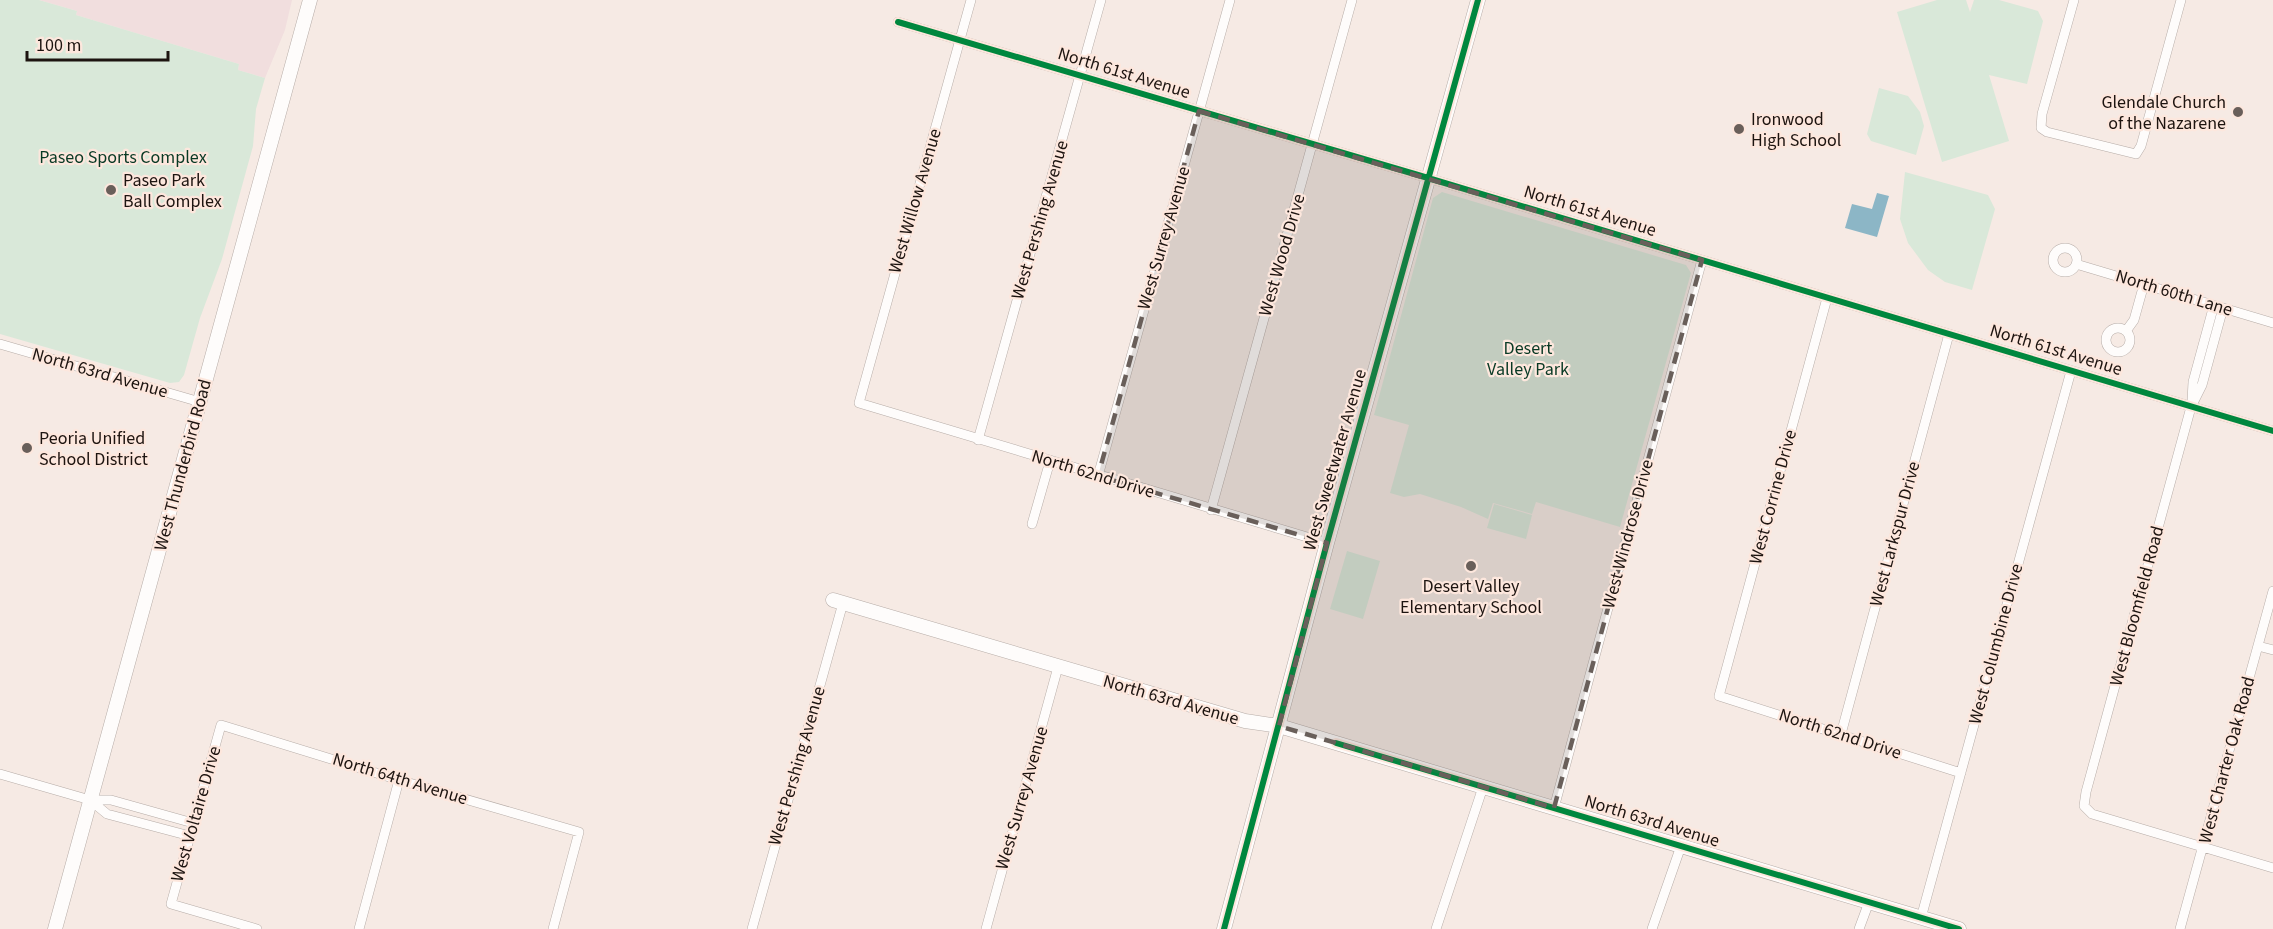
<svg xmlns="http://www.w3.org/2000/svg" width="2273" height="929" font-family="'Source Sans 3',sans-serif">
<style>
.commercial{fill:#f1dede}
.green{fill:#d9e8d9}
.water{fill:#8cb6c6}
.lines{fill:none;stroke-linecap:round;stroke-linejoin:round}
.street-casing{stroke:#b6aca7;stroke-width:10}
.secondary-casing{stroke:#b6aca7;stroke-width:15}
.street{stroke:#fefcfb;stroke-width:9}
.secondary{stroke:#fefcfb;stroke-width:14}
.cycleway-casing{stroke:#fde7dd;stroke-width:10}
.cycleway{stroke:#00873e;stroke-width:6}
.marked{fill:#695f5a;fill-opacity:0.2;stroke:#695f5a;stroke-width:4.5;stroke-dasharray:12 8;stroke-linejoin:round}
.poi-dot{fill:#695f5a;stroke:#fde7dd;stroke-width:2}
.labels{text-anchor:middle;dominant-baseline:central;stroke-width:4.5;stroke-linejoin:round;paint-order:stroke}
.street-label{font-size:18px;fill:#1d1410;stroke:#fde7dd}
.poi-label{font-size:18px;fill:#1d1410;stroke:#fde7dd;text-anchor:start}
.park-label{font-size:18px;fill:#083924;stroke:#fde7dd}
</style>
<rect width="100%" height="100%" fill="#f6eae4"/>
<path class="commercial" d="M39,0h253l-7,30 -20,48 -27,-8 1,-6 -163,-49 1,-4z"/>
<path class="green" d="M0,0h39l38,11 -1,4 163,49 -1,6 27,8 -9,31 -3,37 -31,113 -22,59 -16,57 -5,7 -9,1 -170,-49z
M1937,0h29l4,12 4,-12h25l39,11 5,10 -16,63 -38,-9 20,66 -67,21 -45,-150z
M1879,88l29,8 12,16 4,14 -8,29 -45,-14 -4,-7z
M1905,172l83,23 7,14 -23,81 -27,-8 -17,-12 -20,-27 -8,-24z
M1442,192l244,73 5,8 -71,254 -84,-25 -4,12 -39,-11 -5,16 -27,-12 -41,-13 -16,3 -14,-4 19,-68 -35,-10 59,-217z
M1494,504l38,11 -6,24 -39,-11z
M1347,551l33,10 -17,58 -33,-10z"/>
<path class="water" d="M1877,193l12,3 -12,41 -32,-9 7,-24 20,5z"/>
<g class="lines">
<g class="street-casing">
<path id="street" d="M971,0l-112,403 468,140
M2074,0l-32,114 -1,14 6,4 89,22 5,-8 40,-146
M898,22l520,153 855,256
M2053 260a12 12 0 1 1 24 0a12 12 0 1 1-24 0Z
M2076,264l197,59
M1827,298l-108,398 242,77
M2223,308l-21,77 -11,22 -105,385 -2,14 8,8 181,54
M2106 340a12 12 0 1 1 24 0a12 12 0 1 1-24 0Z
M2126,331l8,-11 10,-36
M0,344l200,58
M2192,401l1,-19 21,-77
M978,440l123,-440
M1098,476l132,-476
M1211,510l141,-510
M1032,524l18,-63
M2258,646l15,4
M1841,734l108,-400
M0,774l90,26h21l82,23
M90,800l17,14 83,22
M1554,808l148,-548
M1921,918l150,-547
M257,929l-86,-25 50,-179 178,55 180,52 -26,97
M359,929l40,-149
M752,929l91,-326
M986,929l72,-262
M1436,929l47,-142
M1652,929l29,-83
M1859,929l10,-27
M2180,929l93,-338"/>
</g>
<g class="secondary-casing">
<path id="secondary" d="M833,600l412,121 34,5 680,203
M55,929l255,-929
M1224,929l103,-386 151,-543"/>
</g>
<use href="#street" class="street"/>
<use href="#secondary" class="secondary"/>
<g class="cycleway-casing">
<path id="cycleway" d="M898,22l520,153 855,256
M1336,743l623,186
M1224,929l103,-386 151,-543"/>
</g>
<use href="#cycleway" class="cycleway"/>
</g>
<path class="marked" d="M1199,111l503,149 -148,548 -275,-82 48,-183 -229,-67z"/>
<g class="poi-dot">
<circle cx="2238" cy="112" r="6"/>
<circle cx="1739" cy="129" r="6"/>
<circle cx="111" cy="190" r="6"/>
<circle cx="27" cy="448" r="6"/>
<circle cx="1471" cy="566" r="6"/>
</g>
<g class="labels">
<g class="street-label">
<text transform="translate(1124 73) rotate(17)">North 61st Avenue</text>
<text transform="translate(915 201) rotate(-74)">West Willow Avenue</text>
<text transform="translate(1590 211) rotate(17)">North 61st Avenue</text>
<text transform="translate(1040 220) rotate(-74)">West Pershing Avenue</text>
<text transform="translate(1164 238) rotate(-74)">West Surrey Avenue</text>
<text transform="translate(1282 255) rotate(-74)">West Wood Drive</text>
<text transform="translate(2174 293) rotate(17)">North 60th Lane</text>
<text transform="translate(2056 350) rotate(17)">North 61st Avenue</text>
<text transform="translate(100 373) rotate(16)">North 63rd Avenue</text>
<text transform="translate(1335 460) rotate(-74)">West Sweetwater Avenue</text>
<text transform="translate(183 465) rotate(-75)">West Thunderbird Road</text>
<text transform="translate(1093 474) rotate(17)">North 62nd Drive</text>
<text transform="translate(1773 497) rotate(-75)">West Corrine Drive</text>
<text transform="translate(1628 534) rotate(-75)">West Windrose Drive</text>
<text transform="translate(1895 534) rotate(-75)">West Larkspur Drive</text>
<text transform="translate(2137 606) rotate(-75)">West Bloomfield Road</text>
<text transform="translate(1996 644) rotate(-75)">West Columbine Drive</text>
<text transform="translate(1171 700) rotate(16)">North 63rd Avenue</text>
<text transform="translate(1840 734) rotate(18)">North 62nd Drive</text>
<text transform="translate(2227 760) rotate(-75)">West Charter Oak Road</text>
<text transform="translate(797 766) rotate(-74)">West Pershing Avenue</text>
<text transform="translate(400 779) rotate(17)">North 64th Avenue</text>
<text transform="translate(1022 798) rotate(-74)">West Surrey Avenue</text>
<text transform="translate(196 814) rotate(-74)">West Voltaire Drive</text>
<text transform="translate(1652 821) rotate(17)">North 63rd Avenue</text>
</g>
<g class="poi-label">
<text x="2226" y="102" text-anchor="end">Glendale Church<tspan x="2226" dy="21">of the Nazarene</tspan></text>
<text x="1751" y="119">Ironwood<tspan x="1751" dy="21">High School</tspan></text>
<text x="123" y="180">Paseo Park<tspan x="123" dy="21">Ball Complex</tspan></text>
<text x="39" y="438">Peoria Unified<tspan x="39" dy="21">School District</tspan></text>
<text x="1471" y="586" text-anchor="middle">Desert Valley<tspan x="1471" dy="21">Elementary School</tspan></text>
</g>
<g class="park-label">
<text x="123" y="157">Paseo Sports Complex</text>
<text x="1528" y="348">Desert<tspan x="1528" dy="21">Valley Park</tspan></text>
</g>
</g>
<path d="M27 51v9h141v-9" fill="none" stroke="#1d1410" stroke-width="3"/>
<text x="36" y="51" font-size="18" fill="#1d1410" stroke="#fde7dd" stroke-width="4.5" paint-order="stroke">100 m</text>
</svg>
